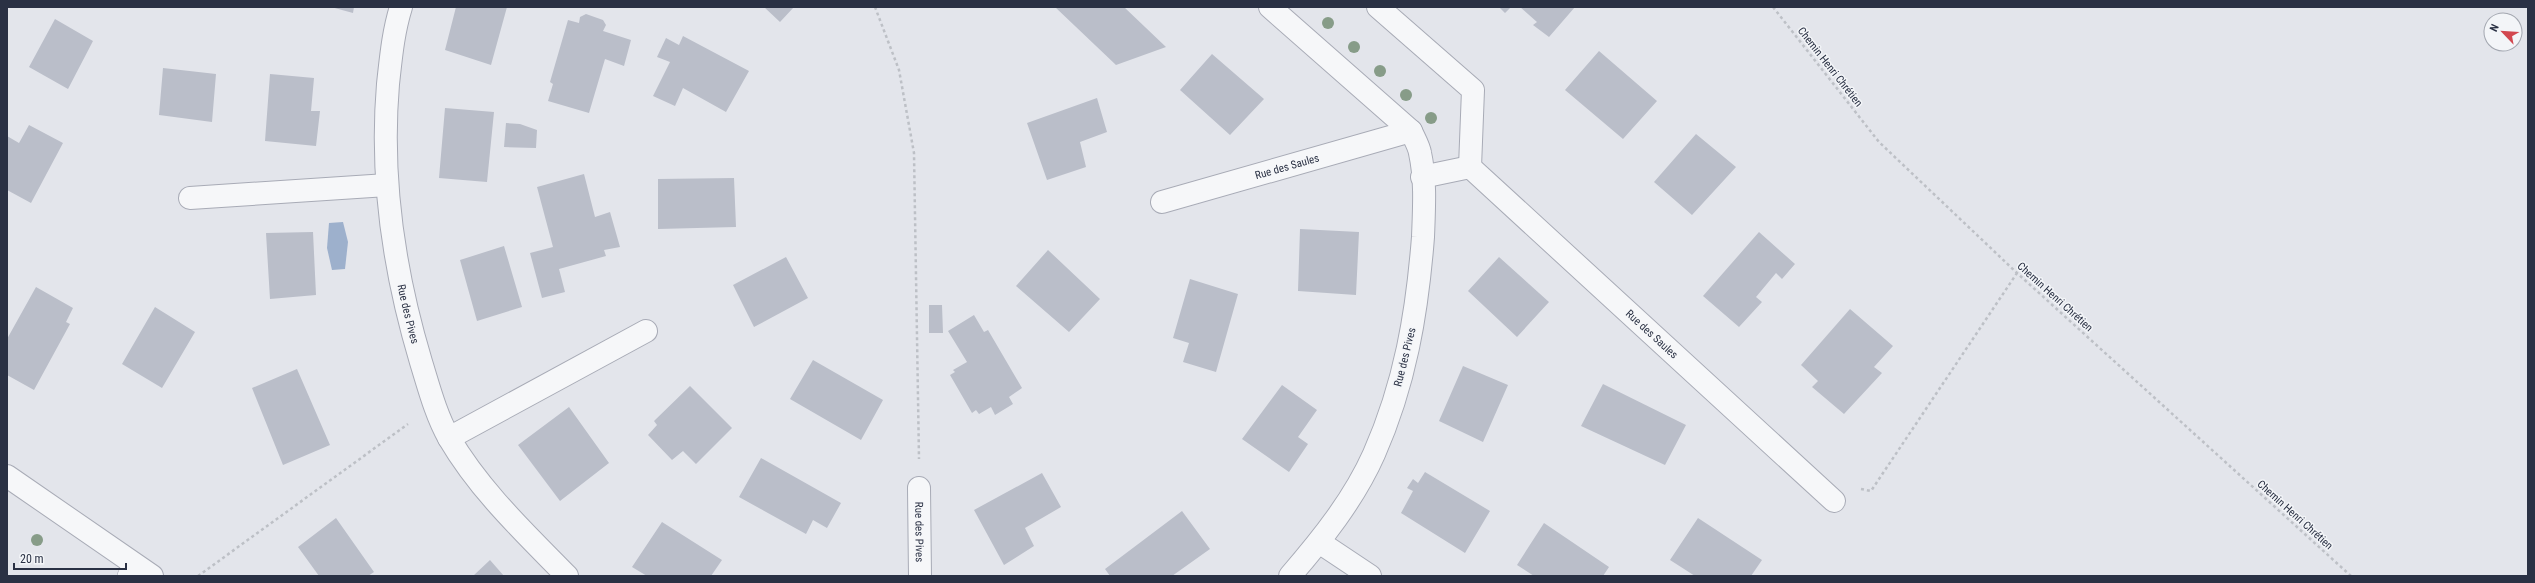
<svg xmlns="http://www.w3.org/2000/svg" width="2535" height="583" font-family="'Roboto Condensed',sans-serif">
<style>
.water{fill:#9db0cc}
.building{fill:#babec9}
.lines{fill:none;stroke-linecap:round;stroke-linejoin:round}
.lane-casing{stroke:#a8abb6;stroke-width:20}
.street-casing{stroke:#a8abb6;stroke-width:24}
.path{stroke:#bdc0c6;stroke-width:2.5;stroke-dasharray:3 3;stroke-linecap:butt}
.lane{stroke:#f6f7f9;stroke-width:19}
.street{stroke:#f6f7f9;stroke-width:22}
.tree{fill:#879c88}
.labels{text-anchor:middle;dominant-baseline:central;stroke-width:3;stroke-linejoin:round;paint-order:stroke}
.street-label{font-size:11px;fill:#2a3144;stroke:#f3f5f8}
</style>
<rect width="100%" height="100%" fill="#e3e5eb"/>
<path class="water" d="M343,222l5,20 -3,27 -13,1 -5,-22 2,-25z"/>
<path class="building" d="M331,7h23l-1,6z
M456,7h51l-16,58 -46,-15z
M764,7h30l-14,15z
M1055,7h69l42,40 -50,18z
M1499,7h12l-6,6z
M1520,7h55l-26,30 -16,-12 4,-3z
M586,14l17,6 3,5 -3,6 28,9 -7,26 -19,-7 -16,54 -41,-12 5,-17 -3,-2 18,-62 11,3 1,-6z
M55,19l38,22 -25,48 -39,-22z
M683,36l66,35 -23,41 -43,-24 -8,18 -22,-10 17,-34 -13,-5 9,-19 13,7z
M1599,51l58,50 -34,38 -58,-49z
M1212,54l52,45 -34,36 -50,-45z
M163,68l53,6 -4,48 -53,-7z
M270,74l44,4 -3,33h9l-4,35 -51,-5z
M1097,98l10,34 -27,10 6,25 -39,13 -20,-57z
M445,108l49,4 -7,70 -48,-4z
M506,123l14,1 17,6 -1,18 -32,-1z
M29,125l34,18 -32,60 -24,-13v-54l12,7z
M1696,134l40,33 -44,48 -38,-33z
M584,174l11,43 15,-5 10,35 -16,3 2,6 -47,13 6,23 -23,6 -12,-45 23,-6 -16,-60z
M734,178l2,49 -78,2v-50z
M1300,229l59,3 -3,63 -58,-4z
M313,232l3,63 -46,4 -4,-66z
M1759,232l36,32 -13,15 -6,-6 -20,24 6,5 -23,25 -36,-31z
M504,246l18,61 -45,14 -17,-61z
M1048,250l52,49 -31,33 -53,-46z
M786,257l22,41 -54,29 -21,-42z
M1499,257l50,45 -32,35 -49,-46z
M1190,279l48,15 -22,78 -33,-10 6,-19 -16,-5z
M36,287l37,21 -7,14 4,2 -36,66 -27,-15v-36z
M929,305h13l1,28h-14z
M155,307l40,25 -33,56 -40,-24z
M1850,309l43,37 -19,21 8,6 -38,41 -32,-27 6,-6 -17,-16z
M974,315l10,17 4,-2 34,58 -13,9 4,7 -18,11 -4,-8 -12,7 -3,-4 -4,3 -22,-38 5,-3 -2,-2 14,-8 -19,-31z
M813,360l70,40 -22,40 -71,-41z
M1463,366l45,19 -25,57 -44,-21z
M297,369l33,76 -47,20 -31,-77z
M1603,384l83,41 -21,40 -84,-39z
M1282,385l35,25 -19,27 10,7 -19,28 -47,-33z
M690,386l42,42 -36,36 -13,-13 -11,9 -24,-25 9,-10 -3,-4z
M569,407l40,56 -49,38 -42,-56z
M761,458l80,45 -14,25 -14,-8 -7,14 -67,-37z
M1425,472l65,39 -25,42 -64,-40 12,-22 -6,-3 6,-9 5,4z
M1042,473l19,34 -36,21 9,18 -30,19 -30,-55z
M1182,511l28,38 -38,27h-62l-5,-7z
M336,518l38,54 -6,4h-49l-21,-29z
M1698,518l64,42 -11,16h-56l-25,-16z
M662,522l60,38 -11,16h-64l-15,-9z
M1544,523l65,44 -6,9h-69l-17,-11z
M490,560l14,16h-31z"/>
<g class="lines">
<g class="lane-casing">
<path id="lane" d="M127,576l6,-13"/>
</g>
<g class="street-casing">
<g id="street">
<path id="s1" d="M401,7c-8,26 -10,50 -13,77 -8,94 6,188 33,278 8,26 15,53 28,76 31,53 76,95 118,138"/>
<path d="M1270,7l141,124c3,7 8,15 9,22 6,27 4,57 3,84 -6,77 -18,147 -49,217 -20,45 -52,85 -84,122"/>
<path d="M1378,7l95,83 -3,77"/>
<path id="s2" d="M1422,177l48,-10 364,334"/>
<path d="M190,198l197,-13"/>
<path id="s3" d="M1162,202l249,-71"/>
<path d="M449,438l197,-107"/>
<path d="M7,476l145,100"/>
<path id="s4" d="M919,488l1,88"/>
<path d="M1319,542l51,34"/>
</g>
</g>
<path class="path" d="M875,7l24,63 15,83 5,306
M1773,7l106,135 138,131 334,303
M1861,489l10,2 146,-218
M198,576l210,-152"/>
<use href="#lane" class="lane"/>
<use href="#street" class="street"/>
</g>
<g class="tree">
<circle cx="1328" cy="23" r="6"/>
<circle cx="1354" cy="47" r="6"/>
<circle cx="1380" cy="71" r="6"/>
<circle cx="1406" cy="95" r="6"/>
<circle cx="1431" cy="118" r="6"/>
<circle cx="37" cy="540" r="6"/>
</g>
<g class="labels">
<g class="street-label">
<text transform="translate(1830 67) rotate(52)">Chemin Henri Chrétien</text>
<text stroke="none"><textPath href="#s3" startOffset="130">Rue des Saules</textPath></text>
<text transform="translate(2055 297) rotate(42)">Chemin Henri Chrétien</text>
<text stroke="none"><textPath href="#s1" startOffset="310">Rue des Pives</textPath></text>
<text stroke="none"><textPath href="#s2" startOffset="296">Rue des Saules</textPath></text>
<text transform="translate(1405 357) rotate(-76)">Rue des Pives</text>
<text transform="translate(2295 515) rotate(42)">Chemin Henri Chrétien</text>
<text stroke="none"><textPath href="#s4" startOffset="44">Rue des Pives</textPath></text>
</g>
</g>
<rect width="2535" height="583" fill="none" stroke="#2a3144" stroke-width="16"/>
<g transform="translate(2503 32) rotate(295)"><circle r="19" fill="#f3f5f8" stroke="#a3a7b0"/>
<path d="M0-3L7 15L0 10L-7 15Z" fill="#d2474f"/>
<text y="-6" font-size="11" font-weight="bold" text-anchor="middle" fill="#2a3144">N</text>
</g>
<path d="M14 563v6h112v-6" fill="none" stroke="#2a3144" stroke-width="2"/>
<text x="20" y="563" font-size="12" fill="#2a3144" stroke="#f3f5f8" stroke-width="3" paint-order="stroke">20 m</text>
</svg>
